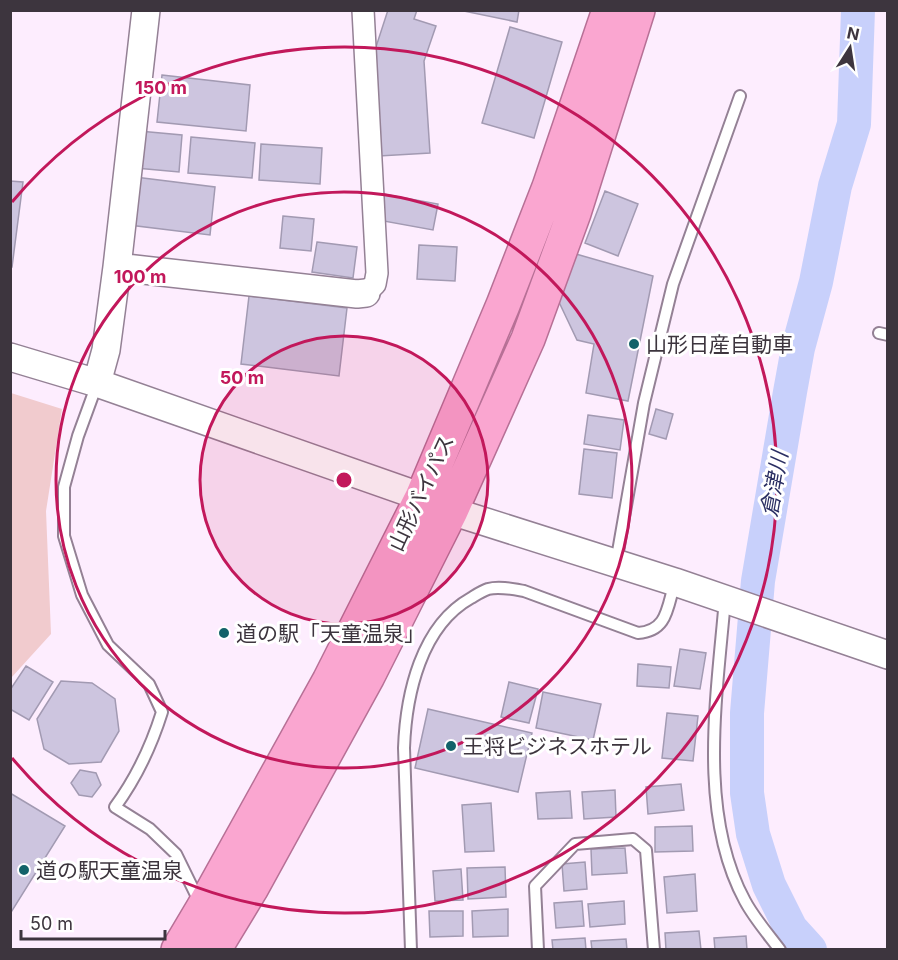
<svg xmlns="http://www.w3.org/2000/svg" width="898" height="960" font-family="Inter,'Noto Sans JP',sans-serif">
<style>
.green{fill:#f1cbce}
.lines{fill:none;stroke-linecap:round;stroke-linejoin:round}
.river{stroke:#c8d0fb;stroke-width:34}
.building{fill:#cdc5df;stroke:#a29ab2;stroke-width:1.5}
.service-casing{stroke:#948195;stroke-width:14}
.minor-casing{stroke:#948195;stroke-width:24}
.tertiary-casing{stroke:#948195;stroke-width:30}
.trunk-casing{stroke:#b77096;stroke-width:36}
.service{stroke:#fff;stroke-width:10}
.minor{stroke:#fff;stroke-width:21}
.tertiary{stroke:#fff;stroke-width:27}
.trunk{stroke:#faa6d0;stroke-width:33}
.ring{fill:none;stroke:#c2185b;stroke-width:3}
.poi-dot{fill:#136269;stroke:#fff;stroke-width:2}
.labels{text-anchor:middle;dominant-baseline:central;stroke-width:6;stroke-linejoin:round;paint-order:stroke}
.poi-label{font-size:21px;fill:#3d353e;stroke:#fff;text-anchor:start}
.street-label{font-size:21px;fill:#3d353e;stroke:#fff}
.water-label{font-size:22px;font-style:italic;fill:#2b2f63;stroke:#fff}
.centre{fill:#c2185b;stroke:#fff;stroke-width:3}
.ring-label{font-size:18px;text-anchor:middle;font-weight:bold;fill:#c2185b;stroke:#fff;stroke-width:6;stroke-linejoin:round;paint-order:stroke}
</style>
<rect width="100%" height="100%" fill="#fdedfe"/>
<path class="green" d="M11,393l51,16 -16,102 5,123 -40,44z"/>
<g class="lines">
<path class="river" d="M810,950l-19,-21 -22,-44 -16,-51 -6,-41v-80l11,-132 32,-189 8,-44 18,-66 19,-96 19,-62 4,-114"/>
</g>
<path class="building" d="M388,10h29l-3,9 22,7 -12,35 6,92 -51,3 -6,-100z
M459,10h60l-2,12z
M510,27l52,15 -28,96 -52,-15z
M162,75l88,10 -4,46 -89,-9z
M139,131l43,4 -3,37 -43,-4z
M191,137l64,6 -3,35 -64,-5z
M261,144l61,4 -2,36 -61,-4z
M135,177l80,10 -5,48 -81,-10z
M10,181l13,1 -11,85h-2z
M605,191l33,13 -20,52 -33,-13z
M383,194l55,10 -5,26 -55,-10z
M283,216l31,3 -3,32 -31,-3z
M317,242l40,5 -4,31 -41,-6z
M419,245l38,2 -2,34 -38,-2z
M576,254l77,22 -25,125 -42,-8 8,-49 -17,-4 -19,-40z
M249,296l98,12 -8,68 -98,-12z
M656,409l17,5 -7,25 -17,-5z
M588,415l36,5 -4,30 -36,-6z
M584,449l33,4 -5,45 -33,-4z
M680,649l26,4 -6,36 -26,-3z
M638,664l33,3 -2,21 -32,-2z
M26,666l27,16 -24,38 -19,-11v-19z
M61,681l31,2 23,16 4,32 -18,31 -32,2 -25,-15 -7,-30z
M509,682l29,7 -9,34 -28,-6z
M543,692l58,12 -8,36 -57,-12z
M428,709l104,24 -14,59 -103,-24z
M667,713l31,3 -5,45 -31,-3z
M80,770l16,3 5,12 -9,12 -13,-2 -8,-12z
M681,784l3,26 -36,4 -2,-27z
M615,790l1,27 -32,2 -2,-27z
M570,791l2,27 -34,1 -2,-26z
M10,793l55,33 -55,88z
M491,803l3,48 -29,1 -3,-47z
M692,826l1,25 -38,1v-25z
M625,848l2,25 -35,2 -1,-26z
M585,862l2,27 -23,2 -2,-27z
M505,867l1,30 -38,2 -1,-31z
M461,869l2,31 -28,1 -2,-30z
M695,874l2,37 -30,2 -3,-36z
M582,901l2,25 -28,2 -2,-25z
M624,901l1,23 -35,3 -2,-23z
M508,909v27l-35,1 -1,-26z
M429,911h34v25l-33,1z
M699,931l2,19h-35l-1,-17z
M746,936l1,14h-32l-1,-12z
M585,938l1,12h-33l-1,-10z
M626,939l1,11h-35l-1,-9z"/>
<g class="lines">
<g class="service-casing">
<path id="service" d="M879,333l9,2
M97,384l-19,52 -14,51v49l18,59 26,50 41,39 13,28c-11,35 -25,65 -47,95l35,22 26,25 23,47
M616,563l28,-160 29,-119 67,-188
M725,599c-8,96 -28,214 20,302 9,17 23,33 35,49
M411,950l-7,-202c2,-54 17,-122 67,-150 5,-3 11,-7 17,-9 11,-3 25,0 36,2l114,42c30,-2 29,-26 37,-51
M538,950l-3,-64 40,-42 58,-5 13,11 8,100"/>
</g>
<g class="minor-casing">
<path id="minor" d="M363,10l14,263 -2,11 -9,9"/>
</g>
<g class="tertiary-casing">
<path id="tertiary" d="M117,267l240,27 9,-1
M10,357l87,26 325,114 29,14 224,71 213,73
M97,383l9,-33 11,-83 29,-257"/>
</g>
<g class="trunk-casing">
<path id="trunk" d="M178,950l25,-42 126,-227 93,-184 81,-192 46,-118 60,-177
M214,950l37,-61 117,-213 83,-165 77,-172 46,-126 64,-203"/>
</g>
<use href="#service" class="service"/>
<use href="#minor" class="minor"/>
<use href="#tertiary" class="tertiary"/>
<use href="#trunk" class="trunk"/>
</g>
<circle cx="344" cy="480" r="144" fill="#c2185b" fill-opacity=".12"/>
<g class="ring">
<circle cx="344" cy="480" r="144"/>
<circle cx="344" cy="480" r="288"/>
<path d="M12 202A433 433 0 1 1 12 758"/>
</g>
<g class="poi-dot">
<circle cx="634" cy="344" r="6"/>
<circle cx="224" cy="633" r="6"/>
<circle cx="451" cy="746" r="6"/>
<circle cx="24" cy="870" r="6"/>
</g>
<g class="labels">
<g class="poi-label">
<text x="646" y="344">山形日産自動車</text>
<text x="236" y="633">道の駅「天童温泉」</text>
<text x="463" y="746">王将ビジネスホテル</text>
<text x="36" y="870">道の駅天童温泉</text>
</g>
<g class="street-label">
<text transform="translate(421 493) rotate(-65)">山形バイパス</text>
</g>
<g class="water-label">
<text transform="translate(774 484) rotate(-80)">倉津川</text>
</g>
</g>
<circle cx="344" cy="480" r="9" class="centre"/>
<g class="ring-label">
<text x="161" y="94">150 m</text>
<text x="140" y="283">100 m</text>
<text x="242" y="384">50 m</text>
</g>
<rect width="898" height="960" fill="none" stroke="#3d353e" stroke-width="24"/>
<g transform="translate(850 48) rotate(12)" stroke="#ffffff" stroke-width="4.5" paint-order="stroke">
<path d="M0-4.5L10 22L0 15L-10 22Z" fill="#3d353e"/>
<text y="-9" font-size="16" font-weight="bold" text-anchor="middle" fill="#3d353e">N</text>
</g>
<path d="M21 930v9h144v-9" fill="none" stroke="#3d353e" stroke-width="3"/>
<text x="30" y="930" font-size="18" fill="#3d353e" stroke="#ffffff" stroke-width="4.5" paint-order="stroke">50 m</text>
</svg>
